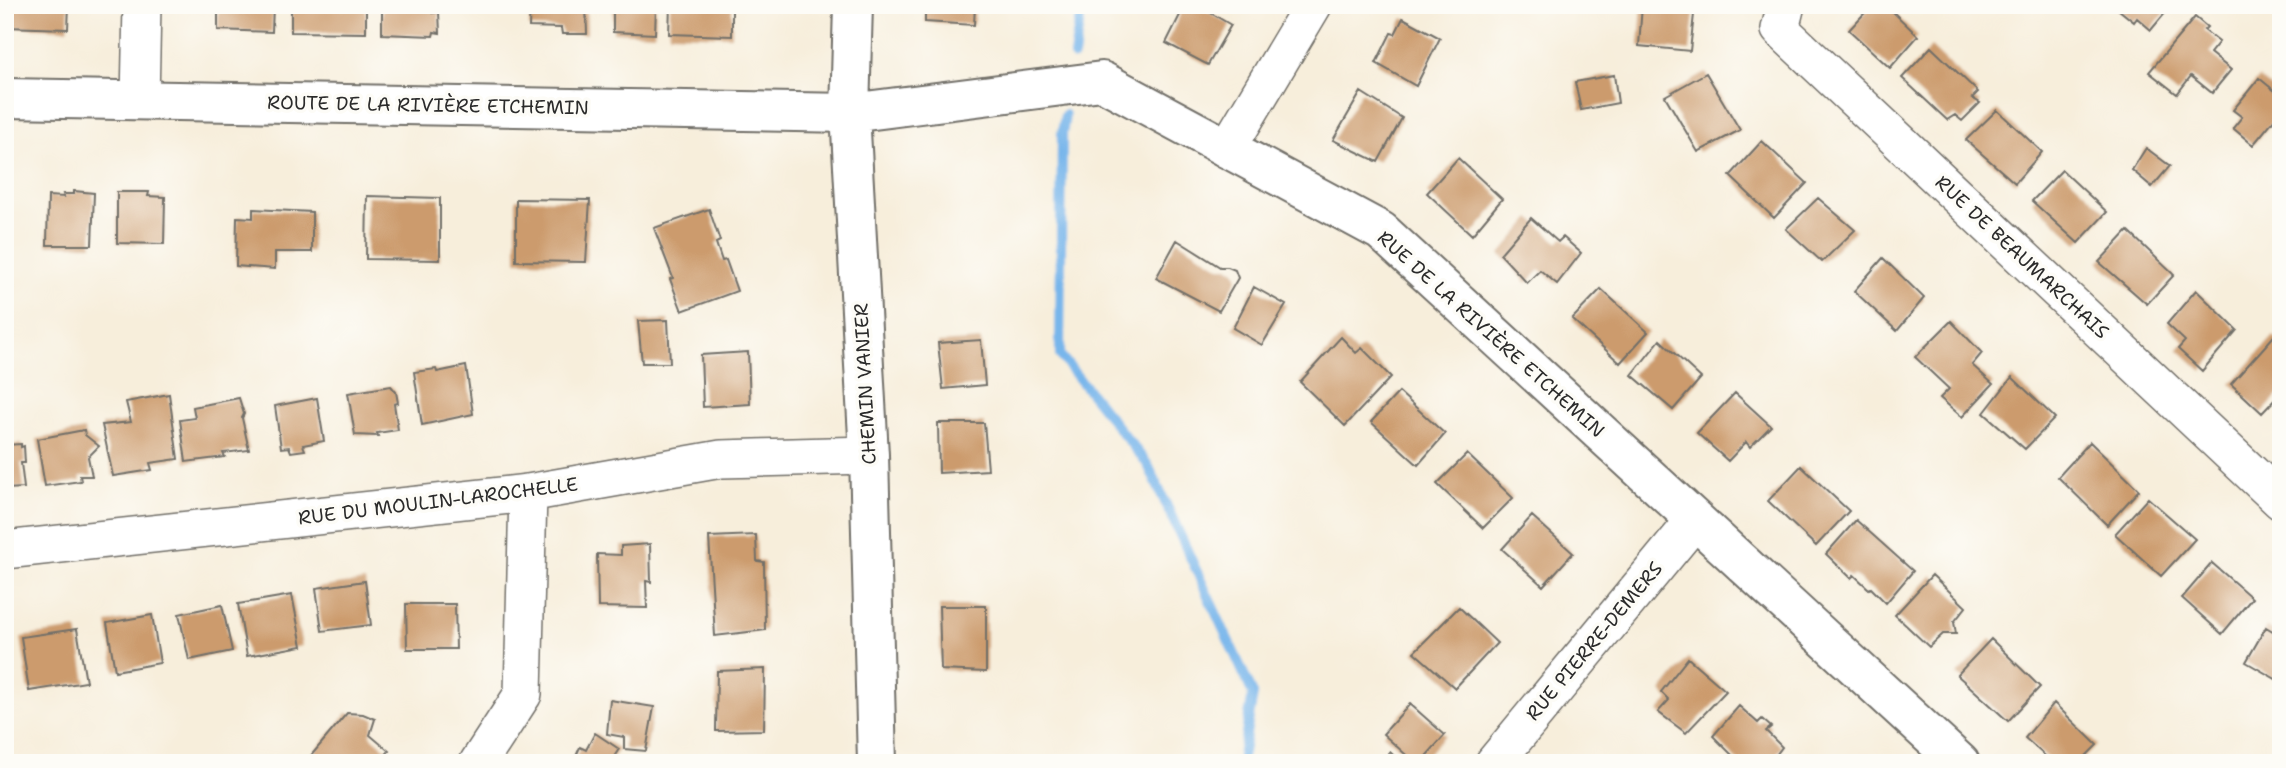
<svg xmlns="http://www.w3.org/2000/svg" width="2286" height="768" font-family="'Shantell Sans',sans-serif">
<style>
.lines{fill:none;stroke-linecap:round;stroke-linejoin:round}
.stream{stroke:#78b6eb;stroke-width:10}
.building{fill:#cc9b6d}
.street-casing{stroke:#726f69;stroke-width:40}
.secondary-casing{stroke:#726f69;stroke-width:42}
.street{stroke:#fff;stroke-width:37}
.secondary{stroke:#fff;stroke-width:38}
.labels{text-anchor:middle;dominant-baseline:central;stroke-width:7;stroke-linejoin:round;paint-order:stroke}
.street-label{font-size:19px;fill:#2b2b2b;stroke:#fdfcf7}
</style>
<rect width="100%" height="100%" fill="#fdfcf7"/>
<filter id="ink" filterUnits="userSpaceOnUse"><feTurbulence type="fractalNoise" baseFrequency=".0143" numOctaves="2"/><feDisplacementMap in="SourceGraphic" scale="14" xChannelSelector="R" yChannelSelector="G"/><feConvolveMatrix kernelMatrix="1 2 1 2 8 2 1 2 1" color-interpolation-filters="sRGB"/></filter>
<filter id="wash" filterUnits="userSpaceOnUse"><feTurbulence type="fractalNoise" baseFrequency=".00686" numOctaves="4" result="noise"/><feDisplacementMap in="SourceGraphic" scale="28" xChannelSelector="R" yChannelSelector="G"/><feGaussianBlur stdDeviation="1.57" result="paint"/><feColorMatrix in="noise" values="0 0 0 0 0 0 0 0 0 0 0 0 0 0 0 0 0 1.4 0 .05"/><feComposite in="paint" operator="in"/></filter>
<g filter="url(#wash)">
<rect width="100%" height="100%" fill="#f7eedb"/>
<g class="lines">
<path class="stream" d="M1074,56l8,-51
M1065,115l-3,19 -2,221 88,110 105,229 -12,69"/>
</g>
<g id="blocks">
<path class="building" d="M5,5h64l-1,24 -63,-2z
M218,5h55l-1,27 -54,-2z
M291,5h75v28l-75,-1z
M382,5h55l-4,8 6,-1 1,21 -6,-1 -1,4 -51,-2z
M530,5h56l1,29h-25l-1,-6 -32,-1z
M613,5h43l-1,29 -42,-2z
M670,5h62v31l-63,-2z
M925,5h50l-1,20 -49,-3z
M1185,5h12l34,20 -23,40 -42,-22z
M1642,5h53l-5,46 -51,-5z
M1872,5h26l-5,7 25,24 -28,32 -41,-38z
M2113,5h45l8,7 -15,18 -14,-12 -3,4z
M2195,17l12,10 -3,3 15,12 -9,11 21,17 -19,23 -21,-17 -14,18 -28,-22z
M1403,18l37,20 -24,48 -40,-23 15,-30 4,1z
M1931,47l47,45 -6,6 8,5 -18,18 -7,-6 -8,5 -45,-42z
M1706,73l34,57 -42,22 -33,-56z
M1614,75l4,28 -37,7 -6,-28z
M2259,78l22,18v15l-28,34 -20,-17 9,-11 -9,-7z
M1361,92l41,26 -24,44 -45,-22z
M1997,110l45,42 -27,31 -49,-43z
M1762,141l45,42 -33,35 -44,-42z
M2146,148l24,18 -18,21 -20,-17z
M1458,158l44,41 -30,36 -45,-42z
M2062,170l45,42 -29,31 -46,-42z
M74,191l20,2 -2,52h-45l1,-49 16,1 -1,-3h11z
M117,192h32l-1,4 17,1 -1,47 -47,-1z
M367,196l73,2v62l-74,-1z
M1818,198l37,32 -33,32 -36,-33z
M516,199l74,1 -4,62 -70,-1z
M253,209l59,3v40h-37v17l-39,-3 1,-49 16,1z
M709,209l11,32 -4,2 6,18 4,-1 11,31 -55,20 -12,-32 3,-1 -19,-50z
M1531,218l27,24 5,-5 18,16 -24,31 -17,-14 -13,13 -27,-29z
M2128,231l46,44 -27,29 -48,-42z
M1177,240l43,27h8l7,3 3,8 -19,33 -63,-33z
M1883,258l41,40 -27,33 -43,-40z
M1254,287l32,18 -24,40 -29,-17z
M1601,289l47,43 -28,31 -48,-44z
M2196,290l41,40 -35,41 -24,-22 7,-8 -18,-17z
M668,320l2,43h-28l-4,-42z
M1951,321l31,32 -10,12 21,19 -31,33 -22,-19 9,-9 -34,-32z
M2274,336l7,6v51l-19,20 -31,-29z
M1341,337l15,16 6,-5 29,29 -46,49 -45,-44z
M981,340l4,45 -42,4 -5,-46z
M1660,340l41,38 -28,32 -41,-35z
M748,352l2,52 -47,3 -2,-52z
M466,366l7,48 -51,11 -8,-53 22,-3 1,3z
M2012,377l43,41 -30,31 -41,-36z
M391,386l5,6 2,11 -4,1 4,26 -21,3 1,3 -23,-1 -7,-42z
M1399,392l46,42 -27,31 -47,-43z
M1735,393l36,33 -21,21 -4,-5 -18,19 -31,-28z
M169,394l9,65 -28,4 2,7 -39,6 -11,-51 29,-3 -5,-20z
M239,398l5,16 -2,4 7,32 -26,3 2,4 -39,5 -6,-42 15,-2 -2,-11z
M317,398l7,43 -21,4 2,5 -14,2 -2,-5 -8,1 -6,-42z
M938,423h46l4,47 -49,3z
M84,430l1,5 14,11 -11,11 4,19h-12l1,5 -36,5 -8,-47z
M2090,442l49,48 -32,35 -49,-48z
M21,444v3l3,-1 1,17h-4l3,25 -19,1v-44z
M1467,454l46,44 -30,30 -46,-44z
M1801,466l48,45 -33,35 -48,-45z
M2148,498l47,41 -34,37 -46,-42z
M1532,516l41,37 -30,33 -41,-37z
M1856,520l57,51 -27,32 -15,-15 -2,1 -15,-14 -3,3 -25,-24z
M756,535l1,26 7,1 1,68 -50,6 -6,-99z
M650,544l1,38 -5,-1 1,27 -49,-1 -1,-53 24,1v-9z
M2212,563l40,35 -30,36 -40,-36z
M1932,575l34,32 -12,15 2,12h-13l-14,13 -34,-32z
M365,581l6,44 -49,6 -6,-43z
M292,595l10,51 -55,10 -9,-52z
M406,604h49l1,45h-49z
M222,605l10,46 -43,9 -10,-46z
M939,606h47v66l-45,-2z
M1459,607l38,36 -42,45 -41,-36z
M152,615l8,48 -45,8 -8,-48z
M2266,627l15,9v46l-35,-20z
M77,629l9,53 -57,9 -8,-54z
M1991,639l49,48 -32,34 -51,-46z
M1688,658l38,33 -40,42 -28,-21 11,-12 -8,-8z
M765,669l-1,61 -48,1 1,-60z
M610,700l44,7 -8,44 -22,-2v-12l-17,-3z
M2054,703l43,42 -18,18h-26l-28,-25z
M1410,704l35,31 -25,28h-5l-32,-29z
M1739,706l19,17 4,-4 9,8 -5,4 16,16 -12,16h-30l-27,-27z
M347,713l16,1 12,5 -5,16 19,16 -10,12h-64l-6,-5z
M595,733l24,16 -9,14h-37l7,-16 6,3z
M1390,752l11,11h-21z"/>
</g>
</g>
<g filter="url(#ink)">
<use href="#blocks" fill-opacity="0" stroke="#726f69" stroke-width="2"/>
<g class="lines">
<g class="street-casing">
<path id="street" d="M1786,5l-6,24 501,472
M140,100l2,-95
M1227,149l86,-144
M5,550l523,-57 193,-34 148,-4
M478,763l45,-69 5,-201
M1494,763l201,-243"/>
</g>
<g class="secondary-casing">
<path id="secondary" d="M853,5l-3,108 19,342 8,308
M5,98l845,15 252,-32 279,150 579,532"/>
</g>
<use href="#street" class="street"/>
<use href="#secondary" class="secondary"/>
</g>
</g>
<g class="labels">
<g class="street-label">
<text transform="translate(428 105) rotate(1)">ROUTE DE LA RIVIÈRE ETCHEMIN</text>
<text transform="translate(2022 257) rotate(43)">RUE DE BEAUMARCHAIS</text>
<text transform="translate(1491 334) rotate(42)">RUE DE LA RIVIÈRE ETCHEMIN</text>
<text transform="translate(865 384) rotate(-93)">CHEMIN VANIER</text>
<text transform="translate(438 501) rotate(-7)">RUE DU MOULIN-LAROCHELLE</text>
<text transform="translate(1594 641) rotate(-50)">RUE PIERRE-DEMERS</text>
</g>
</g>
<rect width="2286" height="768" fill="none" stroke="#fdfcf7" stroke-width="28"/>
</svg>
